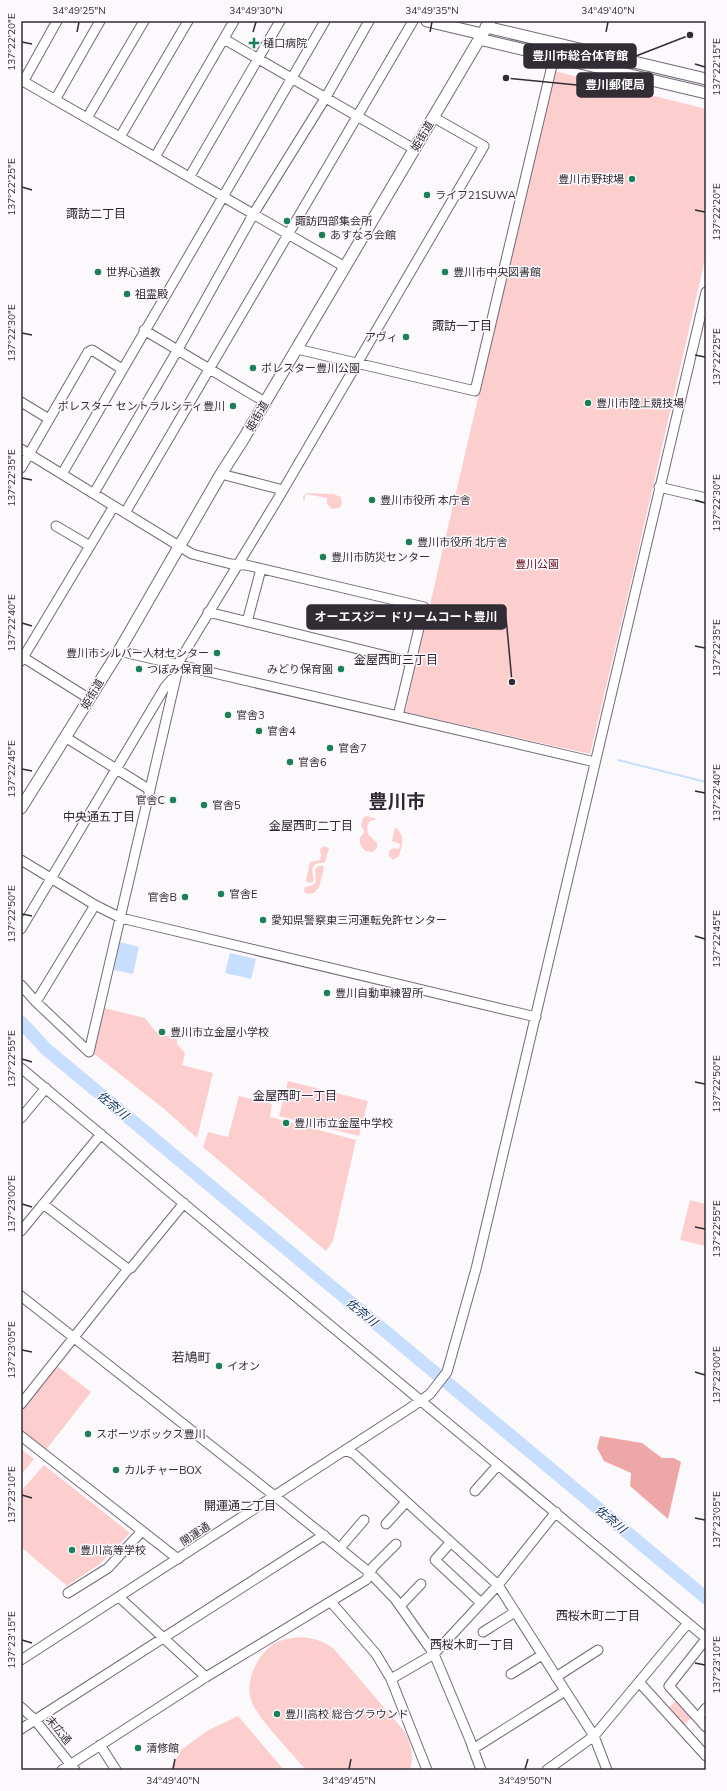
<svg xmlns="http://www.w3.org/2000/svg" width="727" height="1791" font-family="Mulish,'Noto Sans JP',sans-serif">
<style>
.green{fill:#fccecd}
.forest{fill:#eda7a7}
.water{fill:#c7defe}
.lines{fill:none;stroke-linecap:round;stroke-linejoin:round}
.stream{stroke:#c7defe;stroke-width:2}
.river{stroke:#c7defe;stroke-width:13}
.minor-casing{stroke:#746879;stroke-width:11}
.major-casing{stroke:#746879;stroke-width:13}
.minor{stroke:#fff;stroke-width:9}
.major{stroke:#fff;stroke-width:11}
.ticks{fill:none;stroke:#322d34;stroke-width:1.5}
.poi-dot{fill:#1b8059;stroke:#fcf9fd;stroke-width:1.5}
.labels{text-anchor:middle;dominant-baseline:central;stroke-width:3;stroke-linejoin:round;paint-order:stroke}
.poi-label{font-size:11px;fill:#322d34;stroke:#fcf9fd;text-anchor:start}
.street-label{font-size:11px;fill:#322d34;stroke:#fcf9fd}
.park-label{font-size:11px;fill:#5e0b18;stroke:#fcf9fd}
.neighbourhood-label{font-size:12px;fill:#312635;stroke:#fcf9fd}
.water-label{font-size:12px;font-style:italic;fill:#0d3461;stroke:#fcf9fd}
.quarter-label{font-size:13px;fill:#312635;stroke:#fcf9fd}
.town-label{font-size:19px;font-weight:bold;fill:#312635;stroke:#fcf9fd}
.leader{fill:none;stroke:#322d34;stroke-width:1.5}
.callout-dot{fill:#322d34;stroke:#fcf9fd;stroke-width:1.5}
.callout{fill:#322d34;stroke:#322d34;stroke-width:1.5}
.callout-label{font-size:12px;text-anchor:middle;font-weight:bold;fill:#fff}
.neatline{fill:none;stroke:#322d34;stroke-width:1.5}
.ticks-label{font-size:10px;text-anchor:middle;fill:#322d34}
</style>
<rect width="100%" height="100%" fill="#fcf9fd"/>
<path class="green" d="M554,71l152,38v146l-72,314 -44,185 -185,-42z
M306,493l27,1 8,3 1,7 -3,4 -7,1 -5,-5v-6l-21,-4 -2,8 -1,-5z
M366,816l11,3 -7,2 -3,5 1,8 9,9v5l-5,4 -7,-1 -5,-7v-7l3,-3 1,-4 -3,-4 2,-8z
M395,827c11,9 7,18 4,29l-6,4 -4,-4v-5l4,-3 6,1 1,-5 -8,-3z
M324,846l5,2 -4,14c-2,1 -4,1 -6,1 -10,2 -6,11 -5,17l-3,3 -4,-1 -1,-2 4,-18 10,-2 1,-4 -1,-7z
M318,866h5l1,2 -5,19 -5,6 -7,1 -3,-3 1,-4 8,-2 3,-3 -1,-12z
M104,1008l41,10 11,14 21,7v5l8,9 -3,12 31,8 -16,65 -34,-30 -70,-55z
M288,1081l80,20 -9,35 -80,-20z
M239,1096l33,8 -2,13 86,23 -23,101 -7,10 -123,-104 5,-15 20,5z
M690,1200l16,4v42l-26,-6z
M57,1366l34,26 -45,58 -25,-19v-19z
M21,1449l13,10 -13,16z
M44,1465l86,68 -29,30 -34,23 -46,-39v-56z
M301,1637c13,1 21,4 32,11l72,84c6,12 9,24 5,38h-104c-13,-16 -49,-52 -55,-70 -7,-19 8,-49 26,-58 7,-3 16,-4 24,-5z
M677,1700l15,17 -8,8 -16,-17z
M238,1716l46,54h-114l11,-20 26,-19z"/>
<path class="forest" d="M600,1436l42,7 20,15h12l7,4 -13,57 -38,-33 1,-13 -27,-12 -7,-13z"/>
<path class="water" d="M120,942l19,5 -6,27 -19,-4z
M230,953l26,6 -5,20 -26,-6z"/>
<g class="lines">
<path class="stream" d="M618,760l88,22"/>
<path class="river" d="M21,1022l25,27 660,549"/>
<g class="minor-casing">
<path id="minor" d="M224,39l190,110
M21,80l324,187
M23,82l34,-61
M55,100l45,-79
M87,118l57,-97
M120,137l68,-116
M155,157l79,-136
M190,176l90,-155
M144,330l121,72
M297,349l178,42 79,-334
M21,402l28,17
M21,449l171,105 39,10 15,1 178,42 -26,109
M21,468l67,-116 4,-2 30,19
M62,474l263,-453
M221,474l62,16
M659,487l47,11
M94,493l83,-142 77,-138 72,-116 43,-76
M125,513l288,-492
M56,526l34,20
M208,612l203,50
M247,622l14,-53
M119,651l476,111
M21,656l67,42
M21,661l93,-155
M65,737l85,53
M21,860l74,45 26,13 415,99
M21,929l144,-242 7,-8h3
M21,985l15,17 53,50 91,-392 99,-163 205,-351 -51,-29
M36,1002l59,-97
M21,1068l685,570
M21,1118l25,-30
M43,1204l85,65
M21,1231l80,-97
M21,1296l260,205 89,72 25,26 39,55 36,86 11,30
M21,1404l107,-135 3,-1 53,-65
M21,1436l157,123
M345,1450l9,4 144,131 96,151 13,34
M475,1491l23,-26
M386,1524l20,-22
M450,1543l-15,17 46,43
M340,1548l24,-28
M68,1593l40,-25 34,-37
M119,1597l87,80
M331,1602l45,52 15,25 36,91
M400,1606l21,-22
M483,1632l32,-20
M706,1639l-37,47 37,41
M21,1660l389,-252 20,-14 17,-22 29,-103 230,-977
M511,1674l31,-19
M556,1677l42,-27
M391,1679l43,-25 64,-69 58,-73
M639,1682l67,74
M21,1707l14,13 40,50
M698,1718l8,-10
M21,1729l303,-194
M100,1745l16,25
M473,1749l92,-58
M62,1770l144,-93 160,-97 7,-13 23,-23
M547,1770l47,-34 94,-113"/>
</g>
<g class="major-casing">
<path id="major" d="M427,21l55,13
M486,27l220,52
M479,39l227,54
M21,808l98,-157 102,-177 23,-36 246,-417"/>
</g>
<use href="#minor" class="minor"/>
<use href="#major" class="major"/>
</g>
<path class="ticks" d="M77,32l2,-10M253,32l3,-10M430,32l2,-10M606,32l2,-10M22,42l10,2M695,64l10,3M22,187l10,3M695,210l10,2M22,333l10,2M695,355l10,2M22,478l10,2M695,500l10,3M22,623l10,3M695,646l10,2M22,769l10,2M695,791l10,2M22,914l10,2M695,936l10,3M22,1059l10,3M695,1082l10,2M22,1204l10,3M695,1227l10,2M22,1350l10,2M695,1372l10,3M22,1495l10,3M695,1518l10,2M22,1640l10,3M695,1663l10,2M173,1769l2,-10M349,1769l2,-10M525,1769l3,-10"/>
<g class="poi-dot">
<path d="M252 37h4v4h4v4h-4v4h-4v-4h-4v-4h4z"/>
<circle cx="632" cy="179" r="4"/>
<circle cx="427" cy="195" r="4"/>
<circle cx="287" cy="221" r="4"/>
<circle cx="322" cy="235" r="4"/>
<circle cx="98" cy="272" r="4"/>
<circle cx="445" cy="272" r="4"/>
<circle cx="127" cy="294" r="4"/>
<circle cx="406" cy="337" r="4"/>
<circle cx="253" cy="368" r="4"/>
<circle cx="588" cy="403" r="4"/>
<circle cx="233" cy="406" r="4"/>
<circle cx="372" cy="500" r="4"/>
<circle cx="409" cy="542" r="4"/>
<circle cx="323" cy="557" r="4"/>
<circle cx="217" cy="653" r="4"/>
<circle cx="139" cy="669" r="4"/>
<circle cx="341" cy="669" r="4"/>
<circle cx="228" cy="715" r="4"/>
<circle cx="259" cy="731" r="4"/>
<circle cx="330" cy="748" r="4"/>
<circle cx="290" cy="762" r="4"/>
<circle cx="173" cy="800" r="4"/>
<circle cx="204" cy="805" r="4"/>
<circle cx="221" cy="894" r="4"/>
<circle cx="185" cy="897" r="4"/>
<circle cx="263" cy="920" r="4"/>
<circle cx="327" cy="993" r="4"/>
<circle cx="162" cy="1032" r="4"/>
<circle cx="286" cy="1123" r="4"/>
<circle cx="219" cy="1366" r="4"/>
<circle cx="88" cy="1434" r="4"/>
<circle cx="116" cy="1470" r="4"/>
<circle cx="72" cy="1550" r="4"/>
<circle cx="277" cy="1714" r="4"/>
<circle cx="138" cy="1748" r="4"/>
</g>
<g class="labels">
<g class="poi-label">
<text x="263" y="43">樋口病院</text>
<text x="624" y="179" text-anchor="end">豊川市野球場</text>
<text x="435" y="195">ライフ21SUWA</text>
<text x="295" y="221">諏訪四部集会所</text>
<text x="330" y="235">あすなろ会館</text>
<text x="106" y="272">世界心道教</text>
<text x="453" y="272">豊川市中央図書館</text>
<text x="135" y="294">祖霊殿</text>
<text x="398" y="337" text-anchor="end">アヴィ</text>
<text x="261" y="368">ポレスター豊川公園</text>
<text x="596" y="403">豊川市陸上競技場</text>
<text x="225" y="406" text-anchor="end">ポレスター セントラルシティ豊川</text>
<text x="380" y="500">豊川市役所 本庁舎</text>
<text x="417" y="542">豊川市役所 北庁舎</text>
<text x="331" y="557">豊川市防災センター</text>
<text x="209" y="653" text-anchor="end">豊川市シルバー人材センター</text>
<text x="147" y="669">つぼみ保育園</text>
<text x="333" y="669" text-anchor="end">みどり保育園</text>
<text x="236" y="715">官舎3</text>
<text x="267" y="731">官舎4</text>
<text x="338" y="748">官舎7</text>
<text x="298" y="762">官舎6</text>
<text x="165" y="800" text-anchor="end">官舎C</text>
<text x="212" y="805">官舎5</text>
<text x="229" y="894">官舎E</text>
<text x="177" y="897" text-anchor="end">官舎B</text>
<text x="271" y="920">愛知県警察東三河運転免許センター</text>
<text x="335" y="993">豊川自動車練習所</text>
<text x="170" y="1032">豊川市立金屋小学校</text>
<text x="294" y="1123">豊川市立金屋中学校</text>
<text x="227" y="1366">イオン</text>
<text x="96" y="1434">スポーツボックス豊川</text>
<text x="124" y="1470">カルチャーBOX</text>
<text x="80" y="1550">豊川高等学校</text>
<text x="285" y="1714">豊川高校 総合グラウンド</text>
<text x="146" y="1748">清修館</text>
</g>
<g class="street-label">
<text transform="translate(422 136) rotate(-60)">姫街道</text>
<text transform="translate(257 416) rotate(-60)">姫街道</text>
<text transform="translate(92 694) rotate(-59)">姫街道</text>
<text transform="translate(195 1534) rotate(-33)">開運通</text>
<text transform="translate(59 1730) rotate(51)">末広通</text>
</g>
<g class="park-label">
<text x="537" y="564">豊川公園</text>
</g>
<g class="neighbourhood-label">
<text x="96" y="213">諏訪二丁目</text>
<text x="462" y="325">諏訪一丁目</text>
<text x="396" y="659">金屋西町三丁目</text>
<text x="99" y="816">中央通五丁目</text>
<text x="311" y="825">金屋西町二丁目</text>
<text x="295" y="1095">金屋西町一丁目</text>
<text x="240" y="1505">開運通二丁目</text>
<text x="598" y="1615">西桜木町二丁目</text>
<text x="472" y="1644">西桜木町一丁目</text>
</g>
<g class="water-label">
<text transform="translate(113 1105) rotate(40)">佐奈川</text>
<text transform="translate(362 1312) rotate(40)">佐奈川</text>
<text transform="translate(611 1519) rotate(40)">佐奈川</text>
</g>
<g class="quarter-label">
<text x="191" y="1357">若鳩町</text>
</g>
<g class="town-label">
<text x="397" y="801">豊川市</text>
</g>
</g>
<path class="leader" d="M690 35L636 56M506 78L577 85M512 682L506 617"/>
<g class="callout-dot">
<circle cx="690" cy="35" r="4"/>
<circle cx="506" cy="78" r="4"/>
<circle cx="512" cy="682" r="4"/>
</g>
<g class="callout">
<rect x="524" y="44" width="112" height="24" rx="4"/>
<rect x="577" y="73" width="76" height="24" rx="4"/>
<rect x="307" y="605" width="199" height="24" rx="4"/>
</g>
<g class="callout-label">
<text x="580" y="60">豊川市総合体育館</text>
<text x="615" y="89">豊川郵便局</text>
<text x="406" y="621">オーエスジー ドリームコート豊川</text>
</g>
<rect width="727" height="1791" fill="none" stroke="#fcf9fd" stroke-width="44"/>
<rect x="22" y="22" width="683" height="1747" class="neatline"/>
<g class="ticks-label">
<text x="79" y="14">34°49'25"N</text>
<text x="256" y="14">34°49'30"N</text>
<text x="432" y="14">34°49'35"N</text>
<text x="608" y="14">34°49'40"N</text>
<text transform="translate(11 42) rotate(-90)" y="4">137°22'20"E</text>
<text transform="translate(716 67) rotate(-90)" y="4">137°22'15"E</text>
<text transform="translate(11 187) rotate(-90)" y="4">137°22'25"E</text>
<text transform="translate(716 212) rotate(-90)" y="4">137°22'20"E</text>
<text transform="translate(11 333) rotate(-90)" y="4">137°22'30"E</text>
<text transform="translate(716 357) rotate(-90)" y="4">137°22'25"E</text>
<text transform="translate(11 478) rotate(-90)" y="4">137°22'35"E</text>
<text transform="translate(716 503) rotate(-90)" y="4">137°22'30"E</text>
<text transform="translate(11 623) rotate(-90)" y="4">137°22'40"E</text>
<text transform="translate(716 648) rotate(-90)" y="4">137°22'35"E</text>
<text transform="translate(11 769) rotate(-90)" y="4">137°22'45"E</text>
<text transform="translate(716 793) rotate(-90)" y="4">137°22'40"E</text>
<text transform="translate(11 914) rotate(-90)" y="4">137°22'50"E</text>
<text transform="translate(716 939) rotate(-90)" y="4">137°22'45"E</text>
<text transform="translate(11 1059) rotate(-90)" y="4">137°22'55"E</text>
<text transform="translate(716 1084) rotate(-90)" y="4">137°22'50"E</text>
<text transform="translate(11 1204) rotate(-90)" y="4">137°23'00"E</text>
<text transform="translate(716 1229) rotate(-90)" y="4">137°22'55"E</text>
<text transform="translate(11 1350) rotate(-90)" y="4">137°23'05"E</text>
<text transform="translate(716 1375) rotate(-90)" y="4">137°23'00"E</text>
<text transform="translate(11 1495) rotate(-90)" y="4">137°23'10"E</text>
<text transform="translate(716 1520) rotate(-90)" y="4">137°23'05"E</text>
<text transform="translate(11 1640) rotate(-90)" y="4">137°23'15"E</text>
<text transform="translate(716 1665) rotate(-90)" y="4">137°23'10"E</text>
<text x="173" y="1784">34°49'40"N</text>
<text x="349" y="1784">34°49'45"N</text>
<text x="525" y="1784">34°49'50"N</text>
</g>
</svg>
